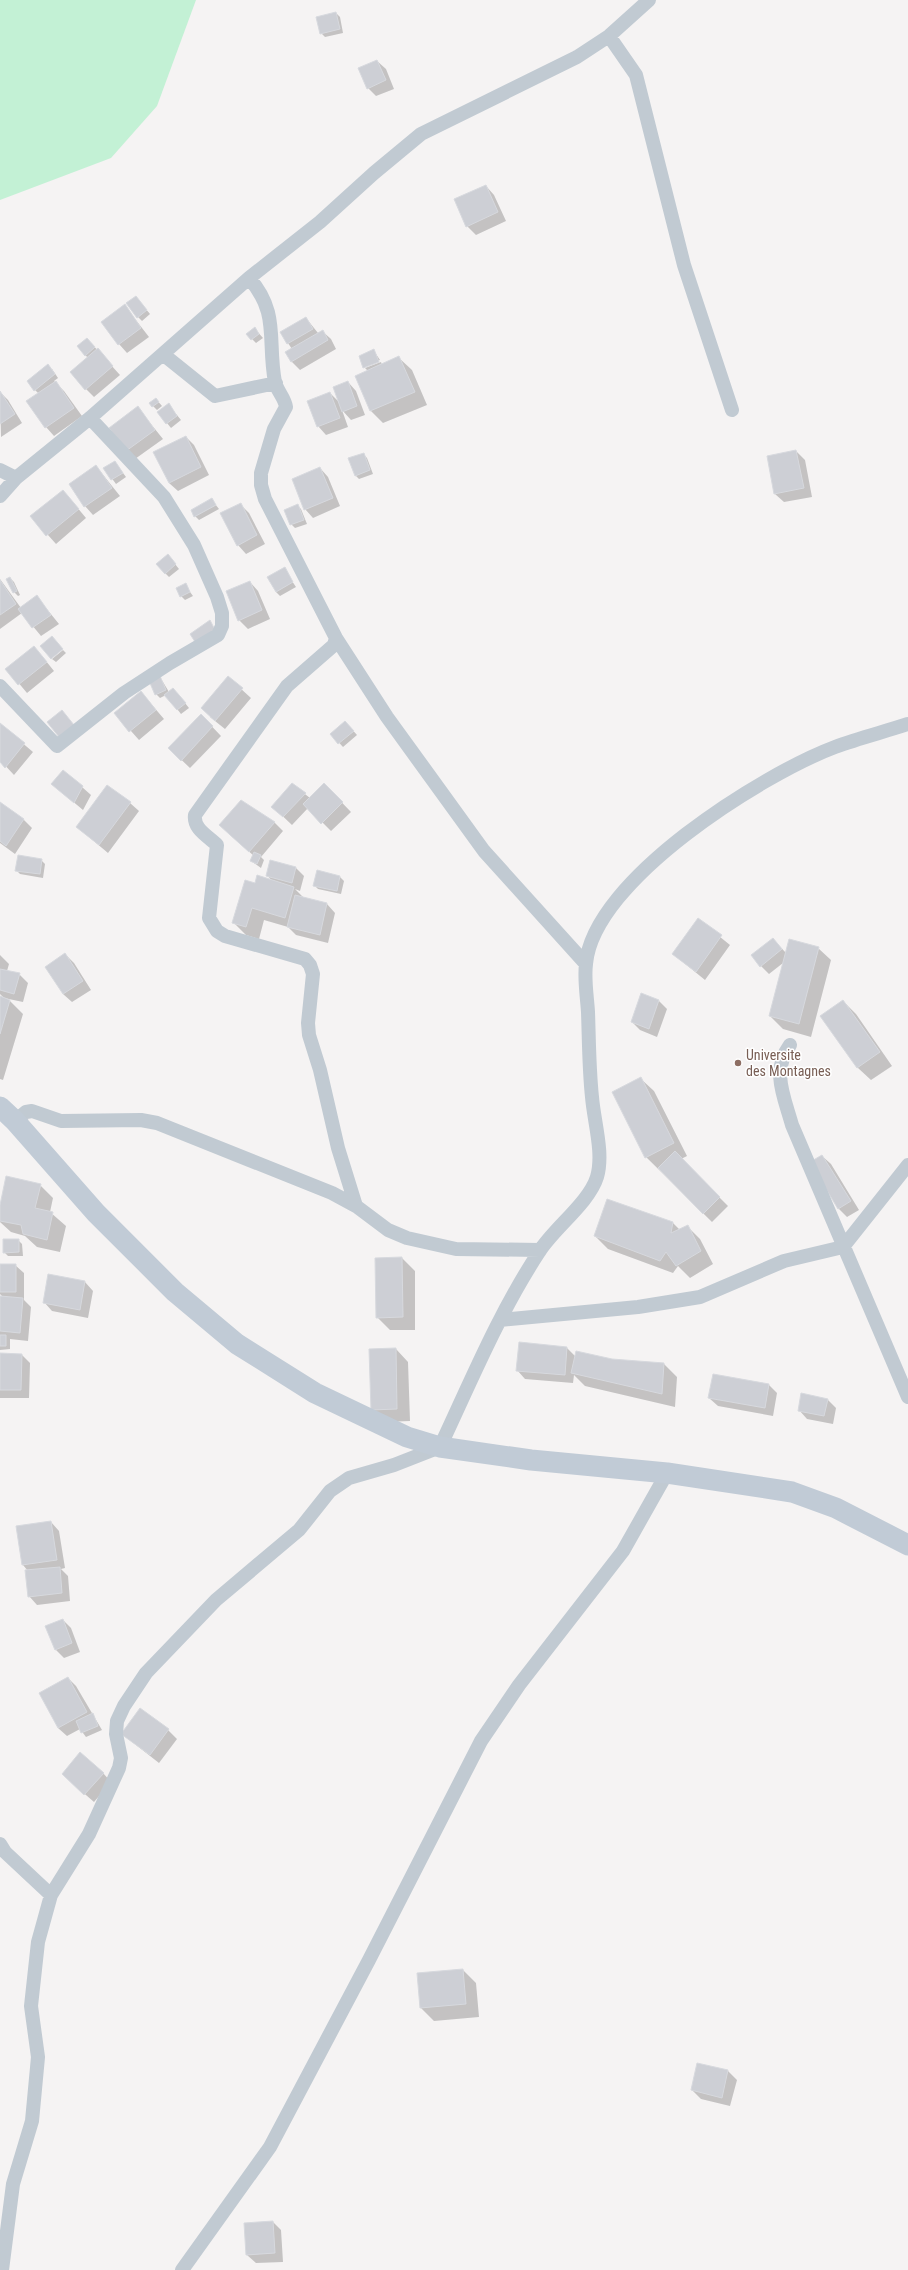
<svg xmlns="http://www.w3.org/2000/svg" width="908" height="2270" font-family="'Roboto Condensed',sans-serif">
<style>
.green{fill:#c3f1d5}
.shadow{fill:#0003}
.building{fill:#cdcfd5;stroke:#d7d9de}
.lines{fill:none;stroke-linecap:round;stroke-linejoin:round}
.street{stroke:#c1cad2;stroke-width:14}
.secondary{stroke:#c1cbd6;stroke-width:21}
.education-dot{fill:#8d6e63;stroke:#fff;stroke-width:1.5}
.labels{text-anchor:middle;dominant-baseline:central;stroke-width:3;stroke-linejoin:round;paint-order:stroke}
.education-label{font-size:14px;fill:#785e54;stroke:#fff;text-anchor:start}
</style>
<rect width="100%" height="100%" fill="#f5f3f3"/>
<path class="green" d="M0,0h196l-39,106 -46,52 -111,42z"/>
<path class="shadow" d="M336,13l4,4 3,16 -18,4 -4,-4z
M377,61l9,8 8,20 -18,7 -8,-8z
M486,186l8,9 12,26 -30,14 -9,-9z
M136,297l14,17 -8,7 -4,-4z
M125,306l24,31 -22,16 -8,-9z
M306,318l12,15 4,-2 9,8 5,10 -36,21 -8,-8v-13l-11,-16z
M255,329l8,9 -7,5 -4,-4z
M91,343l29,32 -26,22 -8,-8 2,-31 -10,-11z
M374,351l6,9 -15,6v2h-1z
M399,358l13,12 15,35 -44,18 -13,-13 -2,-39 -3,-3 16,-6 1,3z
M52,369l6,9 -4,3 10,10 18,25 -28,20 -8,-9 -7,-33 -4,-4z
M348,382l8,9 9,24 -14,5 -9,-10 6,17 -22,8 -8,-9 12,-33 10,10z
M0,392l8,8 14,23 -21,14z
M156,399l6,7 -5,4 -7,-7z
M138,408l25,31 -28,20 -8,-8z
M172,409l9,11 -10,8 -13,-16z
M186,437l8,8 15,30 -31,16 -9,-8z
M796,451l9,9 7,37 -28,5 -9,-8 -7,-37z
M363,454l4,4 6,16 -14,5 -4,-4z
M115,462l11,15 -10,7 -11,-15z
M96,466l24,30 -27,19 -8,-9z
M320,468l8,9 12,29 -27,12 -8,-9z
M71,500l15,18 -30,26 -24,-27z
M212,500l7,9 -20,11 -4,-4z
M240,504l9,9 16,31 -19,10 -8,-9z
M297,505l4,4 6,15 -12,4 -4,-4z
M171,559l8,10 -10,8 -4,-4z
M284,569l12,18 -16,9 -4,-4z
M10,578l4,4 6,13 -2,1 -4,-4z
M0,579l21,29 16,-11 22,27 -18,12 -19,-23 -22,16z
M250,582l8,9 12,28 -22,10 -9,-9z
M185,585l8,11 -8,4 -4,-4z
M63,650l3,3 -10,9 -4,-3z
M42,656l12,15 -27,22 -20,-24z
M160,677l9,15 8,1 12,15 -8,6 -15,-19 -6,3 -4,-4z
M228,677l23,21 -26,31 -15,-12z
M141,692l23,27 -25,21 -24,-27z
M201,715l20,21 -31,32 -21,-20z
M0,724l33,28 -19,23 -14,-15z
M349,726l8,9 -14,12 -12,-13z
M52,784l30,3 9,8 -8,15z
M292,784l18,14 14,-14 27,28 -20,19 -23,-23 -16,17 -19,-18z
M241,801l34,22 8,8 -22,26 3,3 -3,8 -10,-7 3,-5 -25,-22z
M130,803l9,8 -31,42 -31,-26z
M0,804l24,16 8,8 -17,26 -15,-11z
M41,860l4,4 -2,14 -23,-4 -4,-4z
M296,868l8,8 -4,15 -5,-2 9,9 23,6 8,9 -7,30 -32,-8 -8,-8 -24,-7 -5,19 -13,-4 -13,-13 22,-38 17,-3 -5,-6z
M317,872l23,5 4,4 -3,13 -23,-5 -4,-4z
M698,919l32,26 -25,35 -32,-26z
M773,939l13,14 32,-5 13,12 -20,77 -28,-8 -13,-13 13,-53 -14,11 -8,-8z
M65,954l9,9 17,27 -19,12 -9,-8z
M0,955l9,9 -2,7 12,3 9,9 -5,19 -19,-4 -4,-4z
M0,997l10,4 13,13 -20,66 -3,-1z
M659,1001l8,8 -10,28 -17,-7 -8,-8z
M843,1001l13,13 36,52 -21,14 -13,-12 -36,-52z
M641,1079l13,12 33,65 -6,3 47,47 -16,16 -66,-65z
M822,1156l9,8 28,46 -12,7 -8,-8 -28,-46z
M40,1185l13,13 -3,14 16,14 -6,26 -23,-5 -12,-11 -14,-4 -11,-10v-12z
M608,1200l65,23 7,7 7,-4 13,13 13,25 -23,14 -12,-12 -5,7 -65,-24 -13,-13z
M18,1240l4,4 1,12h-15l-4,-4z
M402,1258l13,13v59h-25l-13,-13z
M0,1265h15l9,8v27l7,7 -3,34 -18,-2v10l-10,1v-53h3l-3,-3z
M85,1282l8,9 -5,27 -36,-7 -8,-9z
M567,1348l9,9 88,7 13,13 -2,30 -90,-21 -11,-11 -1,8 -48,-4 -8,-9z
M396,1349l12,13 2,59 -25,1 -13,-13z
M0,1354l22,1 8,8 -1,35h-29z
M769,1385l8,8 -4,23 -55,-10 -9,-8z
M828,1400l8,8 -3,16 -26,-5 -8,-9z
M51,1522l8,9 6,37 -4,1 7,7 2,25 -33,4 -8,-9 -1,-25 -5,-6z
M63,1620l8,8 9,24 -16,6 -8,-8 -10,-24z
M68,1678l8,8 26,44 -16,7 -6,-8 -13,7 -9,-8z
M168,1730l9,9 -18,24 -37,-29z
M103,1773l8,9 -17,20 -23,-20z
M463,1970l13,13 3,34 -45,4 -13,-13 -3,-34z
M698,2064l30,7 9,9 -7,26 -29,-7 -9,-9z
M273,2222l8,8 2,32 -27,1 -9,-8z"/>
<path class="building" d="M336,12l4,17 -20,5 -4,-17z
M377,60l9,20 -19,9 -9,-21z
M486,185l12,27 -32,15 -12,-28z
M136,296l11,14 -10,8 -11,-15z
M125,304l16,24 -23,17 -17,-23z
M306,317l7,12 -26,15 -7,-12z
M255,327l4,7 -8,6 -5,-6z
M323,330l5,10 -37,22 -6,-10z
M87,338l8,9 -10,9 -8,-10z
M98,348l15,18 -28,24 -15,-18z
M374,349l5,13 -16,6 -4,-12z
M399,356l16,36 -45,19 -15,-35z
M48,364l7,10 -21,17 -7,-10z
M56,381l18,27 -29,20 -19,-27z
M348,381l9,25 -15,6 -9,-25z
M0,391l15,23 -15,10z
M330,392l10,26 -23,9 -10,-26z
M156,398l3,4 -7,5 -3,-4z
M169,403l8,13 -11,8 -9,-12z
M138,406l17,24 -29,21 -17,-23z
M186,436l15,31 -32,16 -16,-31z
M796,450l8,38 -30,6 -7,-38z
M364,453l6,17 -15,6 -7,-18z
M115,461l8,12 -12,7 -8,-12z
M96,465l16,23 -28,19 -15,-23z
M320,467l13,31 -29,12 -12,-31z
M63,490l16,19 -33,27 -16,-20z
M212,498l4,7 -22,12 -3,-7z
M241,503l16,32 -20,11 -17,-33z
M298,504l6,16 -14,5 -6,-15z
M168,554l8,10 -11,10 -9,-10z
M285,567l8,15 -17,10 -9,-15z
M10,577l7,14 -4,2 -7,-14z
M0,580l16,24 -16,11z
M250,581l12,29 -24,11 -12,-30z
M186,583l4,9 -10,5 -4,-9z
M37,595l14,20 -19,13 -14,-19z
M210,620l6,12 -19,13 -7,-11z
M52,636l11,13 -12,10 -11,-13z
M34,646l13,16 -29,23 -13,-16z
M160,676l6,14 -11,5 -5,-12z
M228,676l15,12 -28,33 -14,-13z
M173,688l13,15 -9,7 -13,-15z
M141,691l15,19 -27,22 -15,-19z
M62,710l12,15 -15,12 -12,-15z
M201,714l12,12 -32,35 -13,-13z
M345,721l9,10 -16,13 -8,-10z
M0,723l25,20 -20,25 -5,-6z
M63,770l20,16 -9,17 -23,-19z
M292,783l14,10 -23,24 -12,-10z
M324,783l19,19 -22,22 -18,-20z
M107,785l24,17 -32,43 -23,-18z
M241,800l34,22 -26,30 -30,-27z
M0,802l24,17 -18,27 -6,-5z
M254,852l7,3 -4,9 -7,-3z
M18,855l24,4 -2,15 -25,-3z
M270,860l26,7 -4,16 -26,-7z
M317,870l23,6 -3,15 -24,-5z
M257,875l37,12 -9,31 -33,-10 -6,19 -14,-4 13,-43 10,3z
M295,895l32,8 -7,32 -33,-8z
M698,918l24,17 -26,37 -24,-18z
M773,938l9,11 -22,18 -9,-12z
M789,939l30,8 -20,77 -30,-8z
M65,953l18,28 -20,13 -18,-27z
M0,969l20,4 -6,21 -14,-4z
M641,993l18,7 -10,29 -18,-7z
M0,996l10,4 -10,34z
M843,1000l37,52 -23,16 -37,-52z
M641,1077l33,66 -29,15 -33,-66z
M675,1151l45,46 -17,17 -45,-46z
M822,1155l29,46 -13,8 -28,-47z
M6,1176l35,8 -6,24 18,4 -6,28 -24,-6 -2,-9 -21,-4v-16z
M607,1199l66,23 -2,11 17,-8 13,26 -25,15 -10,-14 -6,9 -66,-25z
M3,1239h16v13l-16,1z
M402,1257l1,60 -27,1 -1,-60z
M0,1264h16v28h-16z
M48,1274l37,7 -5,29 -37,-7z
M0,1296l23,2 -3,35 -20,-2z
M0,1335h6v11h-6z
M519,1342l48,5 -2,28 -49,-4z
M396,1348l1,61 -26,1 -2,-61z
M576,1351l36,8 52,4 -2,31 -91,-21z
M0,1353l22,1 -1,36h-21z
M713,1374l56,10 -4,24 -57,-10z
M801,1393l27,6 -4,17 -26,-5z
M51,1521l6,39 -35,5 -6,-39z
M60,1567l2,26 -34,4 -3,-27z
M63,1619l9,24 -17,7 -10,-24z
M68,1677l19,35 -29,16 -19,-35z
M140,1708l29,21 -19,26 -29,-21z
M93,1713l5,13 -17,7 -5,-12z
M80,1752l24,21 -20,22 -22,-21z
M463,1969l3,35 -46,4 -3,-35z
M697,2063l31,7 -6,28 -31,-8z
M273,2221l2,32 -29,2 -2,-32z"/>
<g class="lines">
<path class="street" d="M609,36l27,39 48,190 48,145
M249,278c31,35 18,63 26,104 2,9 10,16 11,25l-12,22 -13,44v12l4,14 71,139 51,79 97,134 102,113
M164,355l51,41 61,-13
M0,470l16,8
M0,496l16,-18 74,-60 159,-140 71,-56 54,-49 47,-39 156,-77 32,-21 40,-36
M336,638l-2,7 -47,41 -92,129c-2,14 13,21 22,30l-8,73 8,13 8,5 80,23 5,6 3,9 -5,49 1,12 11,35 18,78 18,58
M0,686l57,60 67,-53 46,-30 48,-28 4,-9v-13l-5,-16 -23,-52 -30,-48 -74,-79
M790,1045c-19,26 -6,51 2,80l116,272
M15,1121l11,-9 6,-1 29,10 80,-1 16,3 175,70 24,13 32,24 19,8 49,11 84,1
M500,1320l138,-13 62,-10 84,-36 59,-14 65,-82
M0,1844l5,8 46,43
M2,2270l11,-86 19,-63 6,-64 -7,-51 7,-64 13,-47 38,-61 30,-66 2,-10 -5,-24 1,-13 7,-15 22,-33 70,-73 83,-70 31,-39 19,-13 45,-13 46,-18c31,-66 59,-134 99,-195 14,-23 50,-49 58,-75 7,-24 -3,-55 -5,-80 -3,-28 -3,-57 -4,-85 -1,-16 -4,-33 -2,-48 7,-84 177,-190 249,-217 24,-9 49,-15 73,-23
M182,2270l88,-123 99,-187 112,-219 38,-56 104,-134 44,-78"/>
<path class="secondary" d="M0,1107l15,14 81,92 79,79 62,52 78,49 92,44 33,10 91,13 136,13 125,19 44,16 72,37"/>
</g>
<circle class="education-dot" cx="738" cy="1063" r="4"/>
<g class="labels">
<g class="education-label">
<text x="746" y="1055">Universite<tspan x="746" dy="16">des Montagnes</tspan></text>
</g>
</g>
</svg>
